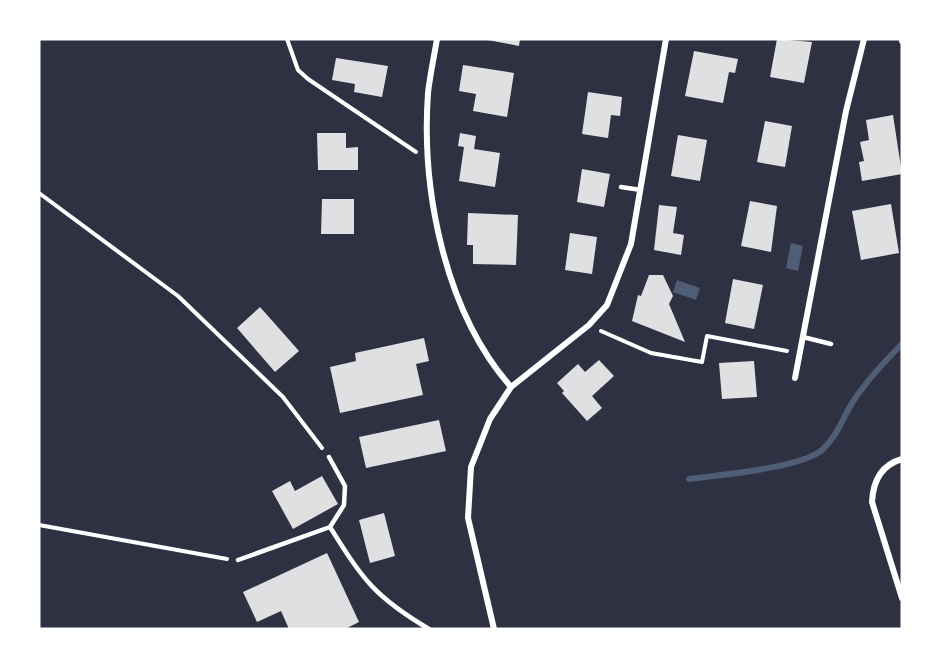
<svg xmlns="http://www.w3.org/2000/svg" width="941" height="668" font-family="'Archivo Narrow',sans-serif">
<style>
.water{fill:#4f5d75}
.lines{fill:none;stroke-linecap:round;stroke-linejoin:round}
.stream{stroke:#4f5d75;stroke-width:6}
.building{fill:#e0e0e3}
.path{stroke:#fff;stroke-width:4}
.service{stroke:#fff;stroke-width:4.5}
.minor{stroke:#fff;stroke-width:6}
</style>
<rect width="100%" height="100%" fill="#2d3142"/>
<path class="water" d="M791,243l12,3 -5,25 -12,-3z
M677,280l23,8 -4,12 -23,-8z"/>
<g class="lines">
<path class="stream" d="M689,479c30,-4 112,-11 133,-29 16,-14 21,-34 32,-50 14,-21 30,-38 48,-56"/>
</g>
<path class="building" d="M483,39h37l-1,7z
M777,39l35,3 -8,41 -34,-6z
M694,51l44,8 -3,14 -6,-1 -6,31 -38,-7z
M336,58l52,8 -6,31 -28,-5 1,-8 -23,-4z
M463,65l51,8 -7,44 -34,-6 3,-17 -17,-3z
M588,92l34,5 -2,19 -9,-1 -3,23 -26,-4z
M893,115l9,59 -40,7 -3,-19 5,-1 -4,-19 9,-2 -3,-20z
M765,121l27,5 -7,41 -28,-5z
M317,133h29v15l12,-1v23h-40z
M460,133l16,3 -2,13 26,4 -5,34 -36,-6 5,-34 -6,-1z
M678,135l29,5 -7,41 -29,-5z
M582,169l28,5 -6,33 -27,-5z
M322,199h32v35h-33z
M750,201l27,5 -6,46 -30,-6z
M891,204l8,49 -38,7 -9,-49z
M659,205l18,2 -4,26 11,2 -3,20 -27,-5z
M468,213l50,2 -2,50 -43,-1v-19h-6z
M570,233l27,4 -5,37 -27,-4z
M649,275h14l10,21 -4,8 16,38 -53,-21 6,-26 3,1z
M733,279l30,6 -9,44 -29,-6z
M260,307l39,44 -24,21 -38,-44z
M424,338l5,23 -13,3 7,31 -83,18 -10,-46 26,-6 -1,-8z
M599,360l15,16 -22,20 10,12 -15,13 -25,-28 2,-2 -7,-8 21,-19 7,8z
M754,361l3,36 -35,2 -3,-36z
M439,420l7,31 -80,17 -7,-31z
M322,476l16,28 -45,25 -21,-38 18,-10 5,10z
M384,513l11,43 -25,7 -11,-43z
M327,553l32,69 -14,7h-56l-8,-18 -24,11 -14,-30z"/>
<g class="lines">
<path class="path" d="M287,39l11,31 10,9 108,73
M39,193l139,103 105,101 39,51
M601,331l50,22 51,9 5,-26 80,15
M39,525l188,34"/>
<path class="service" d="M621,187l20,3
M803,337l28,7
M330,527c33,53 45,70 99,102
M238,560l92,-33 14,-22 1,-19 -16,-29"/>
<path class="minor" d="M437,39c-3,18 -7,36 -9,54 -7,98 17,219 83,294
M902,39v2
M795,378l51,-267 18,-72
M902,459c-21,6 -29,22 -30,43l30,96
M494,629l-26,-111 3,-51 19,-48 21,-32 78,-62 18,-20 24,-61 35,-205"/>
</g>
<rect width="941" height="668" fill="none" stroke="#ffffff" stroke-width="81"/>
</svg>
